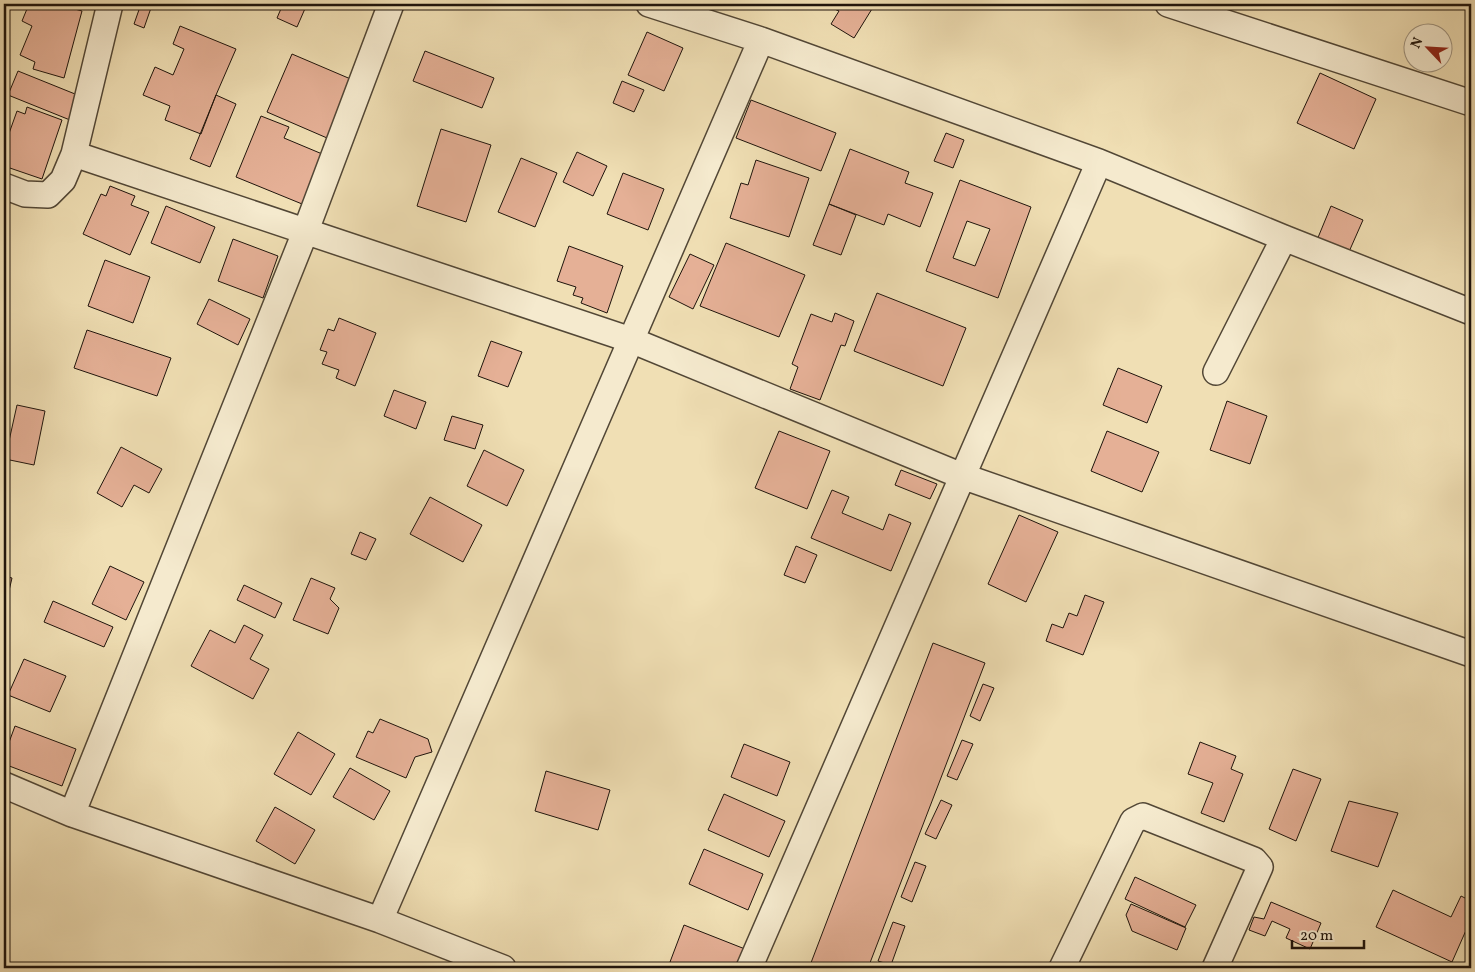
<svg xmlns="http://www.w3.org/2000/svg" width="1475" height="972" font-family="Vollkorn,serif">
<style>
.building{fill:#e5b096;stroke:#1e140c;fill-rule:evenodd}
.lines{fill:none;stroke-linecap:round;stroke-linejoin:round}
.street-casing{stroke:#524736;stroke-width:28}
.street{stroke:#f5eace;stroke-width:25}
</style>
<rect width="100%" height="100%" fill="#f0dfb4"/>
<filter id="stains"><feTurbulence type="fractalNoise" baseFrequency=".004" numOctaves="4"/><feColorMatrix values="0 0 0 0 .2 0 0 0 0 .09 0 0 0 0 .02 0 0 0 .5 -.17"/></filter>
<radialGradient id="worn" r=".72"><stop offset=".6" stop-color="#630" stop-opacity="0"/><stop offset="1" stop-color="#630" stop-opacity=".3"/></radialGradient>
<path class="building" d="M29,4h28l25,7 -18,67 -31,-9 2,-7 -15,-7 12,-29 -10,-5z
M141,4l11,1 -8,23 -10,-4z
M283,4h24l-10,23 -20,-9z
M823,4h52l-21,34 -23,-14 8,-13z
M180,26l56,23 -20,46 -15,39 -36,-14 5,-14 -27,-11 12,-28 18,8 11,-26 -11,-5z
M647,32l36,16 -19,43 -36,-16z
M425,51l69,27 -12,30 -69,-27z
M292,54l68,29 -26,58 -67,-29z
M18,71l62,25 -10,24 -62,-25z
M1320,73l56,26 -22,50 -57,-26z
M622,81l22,9 -10,22 -21,-9z
M216,95l20,9 -26,63 -20,-8z
M751,100l85,33 -15,38 -85,-33z
M27,107l35,13 -20,59 -38,-13v-28l3,1 10,-28 8,3z
M261,116l28,11 -5,11 43,18 -20,50 -71,-29z
M441,129l50,16 -25,77 -49,-16z
M946,133l18,7 -11,28 -19,-7z
M850,149l59,23 -4,11 28,10 -13,34 -32,-13 -4,11 -55,-21z
M577,152l30,14 -14,30 -30,-14z
M521,158l36,15 -22,54 -37,-15z
M756,160l53,18 -20,59 -59,-19 11,-35 7,2z
M623,173l41,16 -16,41 -41,-16z
M960,180l71,27 -33,91 -72,-27zM967,221l23,8 -15,37 -22,-8z
M110,186l25,10 -4,9 18,7 -19,43 -47,-21 18,-40 5,2z
M829,204l27,11 -15,40 -28,-10z
M166,206l49,21 -15,36 -49,-20z
M1331,206l32,14 -15,34 -31,-14z
M233,239l45,17 -15,42 -45,-17z
M726,243l79,32 -26,62 -79,-31z
M569,246l54,20 -16,47 -26,-10 2,-5 -10,-3 3,-8 -19,-6z
M690,254l24,11 -21,44 -24,-12z
M105,260l45,17 -17,46 -45,-17z
M877,293l89,35 -23,58 -89,-35z
M209,299l41,20 -12,26 -41,-21z
M835,313l19,8 -9,25 -4,-1 -21,55 -30,-11 8,-22 -6,-3 19,-50 21,8z
M339,318l37,15 -21,53 -19,-8 3,-8 -17,-6 5,-12 -7,-2 8,-21 6,2z
M87,330l84,28 -14,38 -83,-28z
M491,341l31,11 -14,35 -30,-11z
M1118,368l44,18 -15,37 -44,-18z
M394,390l32,12 -10,27 -32,-13z
M1227,401l40,15 -17,48 -40,-14z
M17,405l28,6 -11,54 -29,-6z
M452,416l31,9 -8,24 -31,-9z
M779,431l51,20 -23,58 -52,-21z
M1107,431l52,21 -17,40 -51,-21z
M121,447l41,22 -13,24 -15,-8 -12,22 -25,-14z
M484,450l40,20 -17,36 -40,-20z
M901,470l36,14 -7,15 -35,-14z
M832,490l17,7 -7,16 41,17 6,-16 22,9 -20,48 -80,-33z
M430,497l52,28 -19,37 -53,-28z
M1019,515l39,17 -32,70 -38,-18z
M360,532l16,7 -10,21 -15,-6z
M796,546l21,9 -12,28 -21,-8z
M110,566l34,16 -18,38 -34,-16z
M4,576l8,2 -8,34z
M311,578l24,10 -5,11 9,9 -11,26 -35,-14z
M244,585l38,18 -7,15 -38,-18z
M1085,595l19,7 -21,53 -37,-14 6,-17 11,4 6,-15 8,3z
M53,601l60,26 -9,20 -60,-25z
M244,625l19,10 -13,24 19,10 -16,30 -62,-33 19,-36 25,13z
M933,643l52,20 -117,305h-59z
M24,659l42,17 -16,36 -42,-17z
M983,684l11,4 -14,33 -10,-5z
M380,719l48,20 4,13 -17,5 -9,21 -50,-21 12,-26 5,2z
M15,726l61,23 -14,37 -58,-22v-8z
M298,732l37,22 -24,41 -37,-21z
M962,740l11,4 -16,36 -10,-4z
M1200,742l36,14 -5,13 12,5 -19,48 -23,-9 12,-30 -25,-9z
M744,744l46,18 -13,34 -46,-19z
M350,768l40,23 -16,29 -41,-23z
M1293,769l28,10 -25,62 -27,-12z
M546,771l64,19 -12,40 -63,-19z
M724,794l61,27 -16,36 -61,-27z
M941,800l11,5 -16,34 -11,-5z
M1349,801l49,12 -20,54 -47,-16z
M275,807l40,23 -20,34 -39,-23z
M704,849l59,25 -15,36 -59,-26z
M915,862l11,4 -14,36 -11,-5z
M1135,877l61,28 -11,22 -60,-28z
M1393,890l58,27 10,-21 10,5v18l-19,43 -76,-35z
M1271,902l50,21 -11,26 -24,-11 4,-9 -18,-8 -7,15 -16,-6 5,-13 10,2z
M1131,904l55,24 -9,22 -45,-19 -6,-16z
M893,922l12,4 -14,39 -13,-4z
M684,925l61,24 -8,19h-52l-15,-6z"/>
<g class="lines">
<g class="street-casing">
<path id="street" d="M391,4l-85,226 -234,584 308,106 123,48
M649,4l112,36 338,122 185,76 187,74
M1168,4l303,99
M74,154l557,186 331,136 509,178
M4,186l21,8 23,1 15,-15 11,-26 36,-150
M1216,372l68,-134
M4,785l68,29
M380,920l381,-880
M749,968l350,-806
M1062,968l71,-147 10,-5 111,44 6,7 -45,101"/>
</g>
<use href="#street" class="street"/>
</g>
<rect width="1475" height="972" fill="none" stroke="#f0dfb4" stroke-width="20"/>
<rect x="5" y="5" width="1465" height="962" fill="none" stroke="#1e140c" stroke-width="2.5"/>
<rect x="10" y="10" width="1455" height="952" fill="none" stroke="#1e140c"/>
<g transform="translate(1428 48) rotate(295)"><circle r="24" fill="#f5eace" stroke="#9f9480"/>
<path d="M0-4L9 19L0 12L-9 19Z" fill="#8f2418"/>
<text y="-8" font-size="14" font-weight="bold" text-anchor="middle" fill="#1e140c">N</text>
</g>
<path d="M1292 940v8h72v-8" fill="none" stroke="#1e140c" stroke-width="2.5"/>
<text x="1300" y="940" font-size="15" fill="#1e140c" stroke="#f5eace" stroke-width="4" paint-order="stroke">20 m</text>
<rect width="100%" height="100%" filter="url(#stains)"/>
<rect width="100%" height="100%" fill="url(#worn)"/>
</svg>
